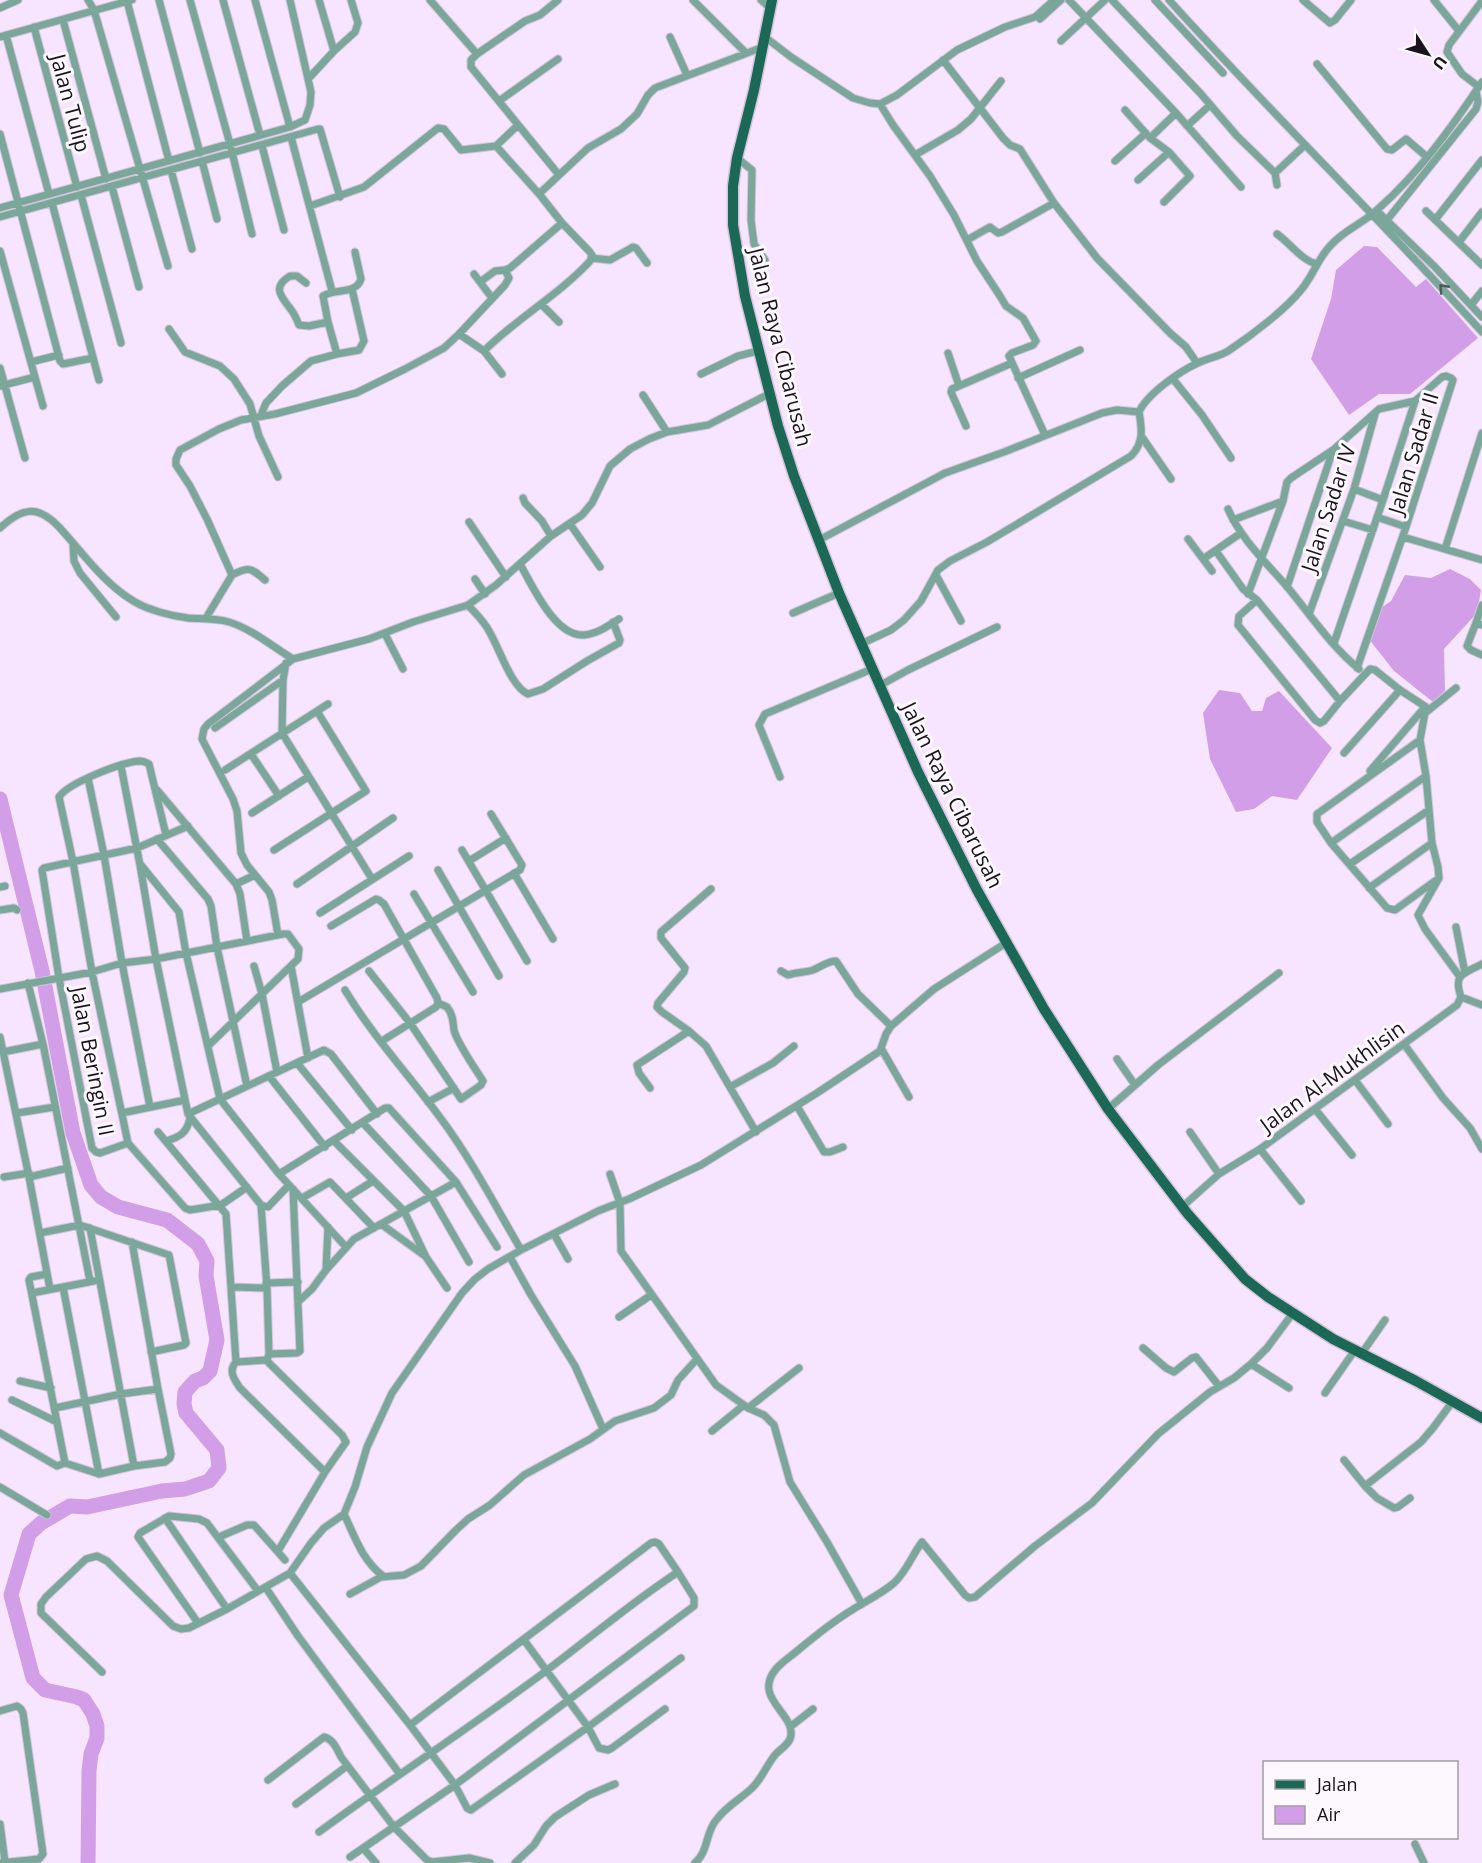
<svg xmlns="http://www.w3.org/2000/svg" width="1482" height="1863" font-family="'Open Sans',sans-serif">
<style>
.water{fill:#d19ee7}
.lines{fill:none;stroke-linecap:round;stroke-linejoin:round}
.river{stroke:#d19ee7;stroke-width:15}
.minor-casing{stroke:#d4c3db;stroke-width:9}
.primary-casing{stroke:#d4c3db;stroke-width:13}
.minor{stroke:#7aa799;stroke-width:7}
.primary{stroke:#1b6856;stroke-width:10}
.oneway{stroke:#4a5c5b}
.labels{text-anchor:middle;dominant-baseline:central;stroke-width:6;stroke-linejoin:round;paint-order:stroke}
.street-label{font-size:21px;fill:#1a121d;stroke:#fcf8fe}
</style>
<rect width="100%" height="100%" fill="#f7e5ff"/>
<path class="water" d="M1364,246l13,1 39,40 10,-8 52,59 -68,56h-31l-30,21 -38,-56 20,-60 5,-29z
M1450,569l20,10 11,11 -4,23 -33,36 1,42 -12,11 -39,-31 -26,-33 10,-28 13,-9 14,-26 26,3z
M1219,690l21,3 12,18h10l4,-13 13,-7 53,57 -35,52 -25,-4 -18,13 -18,3 -26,-53 -7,-46z"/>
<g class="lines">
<path class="river" d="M0,799l42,172 31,162 18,52 10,12 17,10 49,13 31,24 9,17 -1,15 11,64 -7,31 -7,7 -8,3 -10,11 -1,12 2,9 31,37 2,18 -10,13 -24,8 -23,2 -75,16 -17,-1 -29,17 -12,11 -18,61 22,83 12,12 32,7 7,3 9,14 4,12v12l-6,16 -2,17 -1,92"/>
<g class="minor-casing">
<path id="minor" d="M88,0l6,10 74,256
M159,0l41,153
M190,0l40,144 22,90
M223,0l37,135
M255,0l35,127
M319,0l15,51
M430,0l47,54 -6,6v7l88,108
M693,0l53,53
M761,0l9,8
M1069,0l107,113 65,74
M1112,0l89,94 36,42 38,37
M1155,0l68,73
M1169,0c102,113 211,219 313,332
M1303,0l27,23 5,-3 16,-20
M1434,0l25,31
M127,1l42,160
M0,8l18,-8
M1040,19l21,-19
M63,20l43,159
M34,27l43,160
M6,35l43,159
M0,37l132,-37
M670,37l17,38
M765,37l26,20 62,41 17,5 10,1 17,-9 60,-45 48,-23 30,-10 19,-17
M1061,41l44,-41
M477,54l48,-33 15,-6 18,-15
M943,60l60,78 7,7 10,4 34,54 43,55 73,75 16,14 11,16
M1317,64l70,85 5,1 14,-11 21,18
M308,79l26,-28 21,-19 3,-9 -7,-23
M1479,87l-17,-13 -15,-22 2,-7 33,-44
M499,101l59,-42
M880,104l13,21 37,51 24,39 23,46 23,35 6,10 17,12 13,23 -3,4 -21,8 -3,3 36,79
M1125,110l25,28 26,-25
M1187,126l23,-21
M0,134l60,227 3,3 30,-6
M291,137l41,154
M1150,138l19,14 21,24 -26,26
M262,146l22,84
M496,146l22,-21
M915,155l43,-25 13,-11 30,-38
M737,158l15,12 -1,50 3,24 11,16
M202,161l15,58
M1115,161l31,-28
M171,170l21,79
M1138,180l31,-28
M1277,185l-2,-12 30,-28
M112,187l27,100
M81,195l40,148
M52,203l47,177
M310,206l54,-19 74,-59 6,1 17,21 35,-4 44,49
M0,208l290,-81 15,-7 5,-15 1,-13 -21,-92
M1377,211l58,56 47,50
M1426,211l56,54
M0,217l318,-88h2l20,68
M1387,220l89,-111 2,-7 -2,-11
M1435,220l47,-60
M1277,234c13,9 25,27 40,30
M967,240l23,-13 8,6 4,-1 52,-29
M1459,242l23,-30
M0,251l43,155
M591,258l19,2 23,-13 3,1 11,15
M474,274l18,24
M480,282l15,-11 10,-1
M306,283l-9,-7h-7c-20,12 -7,22 2,35 3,4 5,9 7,14l10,1 19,-4
M352,289l12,52 -5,9 -22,4 -9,-32 -5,-26c12,-8 33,-1 38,-17l-6,-27
M541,304l18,18
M1471,305l11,-14
M169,329l16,23 35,14 14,13 16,25 9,32 19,41
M459,334l46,-49 4,-7 -4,-8 5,-2 52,-45
M484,351l18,23
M948,353l11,33
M31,362l28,-7
M0,368l25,90
M701,374l37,-18 20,-5
M1018,378l62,-28
M1173,379l29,36 29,43
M0,386l35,-9
M643,395l24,37
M261,415l5,-12 16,-17 29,-25 26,-7
M966,426l-15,-34 1,-3 60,-26
M1142,437l29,42
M1354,489l29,11
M523,498l2,5 17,18 9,15
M1228,509c14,32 39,54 61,80 22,27 43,58 70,80
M1377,517l29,10
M1233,520l50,-19
M1343,521l30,9
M469,522l37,55
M570,524l30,43
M0,528c22,-20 37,-24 59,-1 23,25 45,57 76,75 14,8 36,14 53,16 14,1 27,0 41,4 23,7 44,25 64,37
M1403,537l79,23
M1188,539l24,32
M819,540l126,-67 59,-21 98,-39 15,-3 22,2
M73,543l1,18 6,12 36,44
M1445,549l37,-116
M1216,551l27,38 14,11 83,101
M1203,559l38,-26
M520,564c12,21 35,73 64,71 13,-1 24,-9 35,-16
M232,575c17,-9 19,-7 33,5
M936,575l25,46
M475,579l10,15
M1287,587l46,-137
M1248,594l35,-93 4,-19 4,-4 42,-28 46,-41 36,-8 27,-24 4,-1 5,2 2,2 -47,147 -49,141
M1257,600l-18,16 -1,9 77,95 5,3 4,-2 16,-20 30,-32 5,1 25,20 26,17 -6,33 6,36 6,67 6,24 1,11 -21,37 7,14 35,48
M468,605c7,8 16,16 21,26 10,16 22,56 39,63l15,-5 44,-28 32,-18 1,-3 -7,-18
M1482,605l-6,18 6,2
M793,613l46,-20
M1309,614l45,-125 21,-75
M206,618l26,-43 -25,-56 -17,-33 -14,-21v-6l4,-9 39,-21 22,-9 34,-6 81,-21 49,-24 39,-21 15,-14 25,17c33,-33 75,-56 107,-91l1,-5 -3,-4 -27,-28 -22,-28 1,-3 47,-44 33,-19 16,-15 11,-19 7,-7 108,-41
M1476,623l-9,23 4,4 11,5
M385,634l18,35
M1334,643l49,-143 32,-99
M861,644l30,-14 13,-10 17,-19 17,-31 12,-9 37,-19 144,-86c13,-13 11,-27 8,-44 8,-18 41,-41 59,-49 11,-6 23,-6 33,-14 21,-14 55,-40 70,-59 12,-14 17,-32 30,-45 13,-15 33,-22 47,-36 41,-36 74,-82 104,-127
M286,663l-3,17 -1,53 90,146
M879,686l29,-16 89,-43
M1425,713l31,-25
M215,728l68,-48
M1420,740l-103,74v8l14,21 56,65 8,2 40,-29
M1344,753l56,-63
M251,754l28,42
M121,766l19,99 16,94 32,155 73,91 7,2 21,-22
M225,770l103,-66
M1370,771l55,-64
M780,777l-21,-52 6,-11 107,-45
M88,778l16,77 18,108 28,144
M157,790l79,94 4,10 7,47
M252,813l56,-36
M166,835l-17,-71c-4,-2 -5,-3 -9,-3 -18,1 -72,22 -81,36l14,65 19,110 36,171 57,65 5,2 31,-5 26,-18
M157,839l51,60 3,7 6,41 30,139
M1331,843l95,-67
M274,850l92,-59 -49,-80
M462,850l65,111
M469,861l37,-23
M1350,864l79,-54
M141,865l38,47 7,41 34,146 59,75 67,73
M438,870l61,106
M514,873l39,66
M236,884l19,-9
M297,884l96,-66
M0,887l5,-1
M1369,888l63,-45
M711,889l-50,43v6l24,30 -1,4 -26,31 -1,4 5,5 27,19 17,15 50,86
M414,894l59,98
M0,910l14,-2 3,2
M320,913l89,-57
M331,926l45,-27 3,1 5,4 53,94 1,5 -2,4 -54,34
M1456,927l9,46
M278,935l-6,-35 -3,-8 -22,-27 -6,-12 -4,-42 -4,-12 -31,-60 2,-10 4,-5 85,-65 76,-20 44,-17 55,-17 28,-20 55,-49 31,-21 10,-12 18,-37 20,-17 19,-10 18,-7 41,-7 61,-31
M254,966l8,28 15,78
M291,966l17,92
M369,971l41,52 51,76 20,-14 2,-4c-8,-13 -26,-38 -29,-51 -1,-8 -1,-16 -7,-23 -2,-1 -7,-3 -9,-4
M781,971l7,4c8,-3 16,-2 25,-5 8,-3 14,-9 23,-9l22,33 33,32
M28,983l15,61 47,237
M0,989l92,-17 30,-9 34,-4 127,-25h5l11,15 -1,10 -90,87
M345,990c27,45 63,84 94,126 31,41 56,89 82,134
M1461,997l21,8
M298,1002l222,-132 2,-5 -31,-51
M0,1037l29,140 21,112
M1404,1044l39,54 27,30 12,21
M881,1048l28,49
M3,1052l40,-8
M1117,1059l18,26
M297,1063l55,67
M269,1076l56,71
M1355,1080l33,44
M730,1087l43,-24 21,-17
M650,1088l-11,-15 -2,-8 52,-34
M428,1102l26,-14
M797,1106l27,46h6l13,-5
M1108,1109l50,-44 121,-92
M1315,1109l37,46
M17,1113l38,-6
M122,1113l63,-13
M188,1114l136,-64 7,4 46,60
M363,1123l68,73 38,66
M158,1132l68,82 10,148c-8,9 -2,17 4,26l85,84
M1190,1132l29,42
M166,1141c14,-4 21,-8 24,-23
M334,1141l70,70 22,46 21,31
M128,1143l-28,10 -4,-1 -4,-4 -33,-170 -17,-108 2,-2 93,-20 51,-22
M1260,1149l41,52
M279,1174l106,-66h4l67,74 41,65
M610,1174l10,29 1,48 95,134 32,23 16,7 10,10 16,57 37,60 35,62
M4,1177l25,-4
M29,1177l39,-9
M302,1198l28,-16 44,46
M346,1198l27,-17
M261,1205l6,83 2,66 -2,7 75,74 4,7 -21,30 -47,79
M1182,1207l37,-33 41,-25 197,-144 4,-8c-8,-23 2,-23 21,-33
M381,1224l44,32
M90,1228l44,238
M40,1233l40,-8 89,30 17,88 -2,2 -33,7
M554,1234l14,25
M510,1257l21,38 44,71 28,63
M326,1270l2,-43
M47,1274l-16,3 -2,3 36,183
M266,1283l32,-1
M63,1287l36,187
M232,1287l35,1
M32,1293l62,-12
M299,1301l13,-12 14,-19 28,-31 102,-57
M619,1317l32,-22
M1143,1348l23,20 8,4 18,-14 4,-1 23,29
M1362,1353l23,-33
M269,1354l28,-1 3,-2 -7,-162
M236,1362l31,-2
M1251,1364l38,24
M20,1381l31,7
M1325,1393l30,-43
M12,1400l45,22
M55,1408l66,-14 37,-5
M748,1408l51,-40
M712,1431l32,-26
M0,1433l57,33 8,-3 34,11 35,-8 31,-4 5,-4 1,-4 -13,-65 -26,-147
M1344,1460l21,26 56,-44 12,-14 20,-27
M1365,1486l12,12 17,10 4,-1 12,-9
M0,1487l47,28
M344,1514c11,23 18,46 39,62
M165,1518l62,91
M219,1537l28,-12h7l31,35
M290,1573l120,152 45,60 12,23 4,2 117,-83 93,-69
M266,1588l32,48 101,137
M350,1594l31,-17 23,-2 17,-9 34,-35 13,-12 22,-14 34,-30 66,-36 25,-18 39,-13 17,-13 7,-15 19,-21
M198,1623l-60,-86 2,-4 29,-17 30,3 8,4 51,68
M524,1640l64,87 11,21 9,2 4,-2 53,-39
M102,1672l-61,-59v-9l5,-7 40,-38 11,-3 10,5 66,65 8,3 8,-1 38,-19 63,-36 21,-30 13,-15 20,-14 11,-27 12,-40 25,-54 70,-100 13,-14 13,-10 33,-19 77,-39 31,-12 72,-34 116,-72 63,-42 6,-17 5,-8 43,-37 72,-46
M0,1711l17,-5 4,3 2,4 20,141 -4,5 -39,4
M790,1727l23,-18
M268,1780l56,-43c9,2 13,12 17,20l53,70 33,33 5,2 37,-4 21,5
M296,1804l51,-38
M0,1824l5,38
M319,1832c75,-55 153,-106 227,-161 44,-33 86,-69 132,-99l-19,-28 -4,-2 -4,1 -241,182
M1415,1844l9,19
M363,1848l13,15
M350,1857l105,-72 239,-179v-8l-16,-26
M515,1863l19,-18 12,-19 9,-9 34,-22 26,-11
M695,1863c14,-12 10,-31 22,-44 9,-12 23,-20 34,-30 11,-10 15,-23 24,-34 4,-5 12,-9 15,-16 9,-24 -39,-40 -14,-70 6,-7 14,-12 21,-18 18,-15 35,-29 55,-41 14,-9 29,-16 42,-27 13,-12 18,-28 28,-41l43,53 4,3 6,-1 60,-51 57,-43 66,-69 52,-42 24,-14 17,-14 16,-16 26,-35"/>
</g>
<g class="primary-casing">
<path id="primary" d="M772,0l-18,90 -17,68 -4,28v39l12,71 33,130 16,50 45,117 79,179 59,118 67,119 64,100 79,104 58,66 23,18 65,42 83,42 66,37"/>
</g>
<use href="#minor" class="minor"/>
<use href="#primary" class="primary"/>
</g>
<defs><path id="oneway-chevron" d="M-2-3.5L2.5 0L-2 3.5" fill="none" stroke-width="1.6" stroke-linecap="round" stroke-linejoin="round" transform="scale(1.5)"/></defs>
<use class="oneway" href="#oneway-chevron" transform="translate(1443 288) rotate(-132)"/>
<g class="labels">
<g class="street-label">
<text transform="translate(71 103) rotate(75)">Jalan Tulip</text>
<text transform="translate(781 347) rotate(76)">Jalan Raya Cibarusah</text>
<text transform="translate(1413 453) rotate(-73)">Jalan Sadar II</text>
<text transform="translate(1328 508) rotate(-72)">Jalan Sadar IV</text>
<text transform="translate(953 795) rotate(64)">Jalan Raya Cibarusah</text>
<text transform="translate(93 1061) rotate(79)">Jalan Beringin II</text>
<text transform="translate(1332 1076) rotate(-36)">Jalan Al-Mukhlisin</text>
</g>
</g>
<rect x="1263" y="1761" width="195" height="78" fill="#fcf8fe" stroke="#a29ca4" stroke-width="1.5"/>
<rect x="1275" y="1780" width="30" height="9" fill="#1b6856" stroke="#a29ca4" stroke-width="1.5"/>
<text x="1317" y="1791" font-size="18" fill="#1a121d">Jalan</text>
<rect x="1275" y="1806" width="30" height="18" fill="#d19ee7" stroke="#a29ca4" stroke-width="1.5"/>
<text x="1317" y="1821" font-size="18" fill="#1a121d">Air</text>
<g transform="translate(1428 54) rotate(126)" stroke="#fcf8fe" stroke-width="4.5" paint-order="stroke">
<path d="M0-4.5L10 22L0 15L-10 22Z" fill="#1a121d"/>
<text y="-9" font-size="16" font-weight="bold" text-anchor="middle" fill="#1a121d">U</text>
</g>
</svg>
